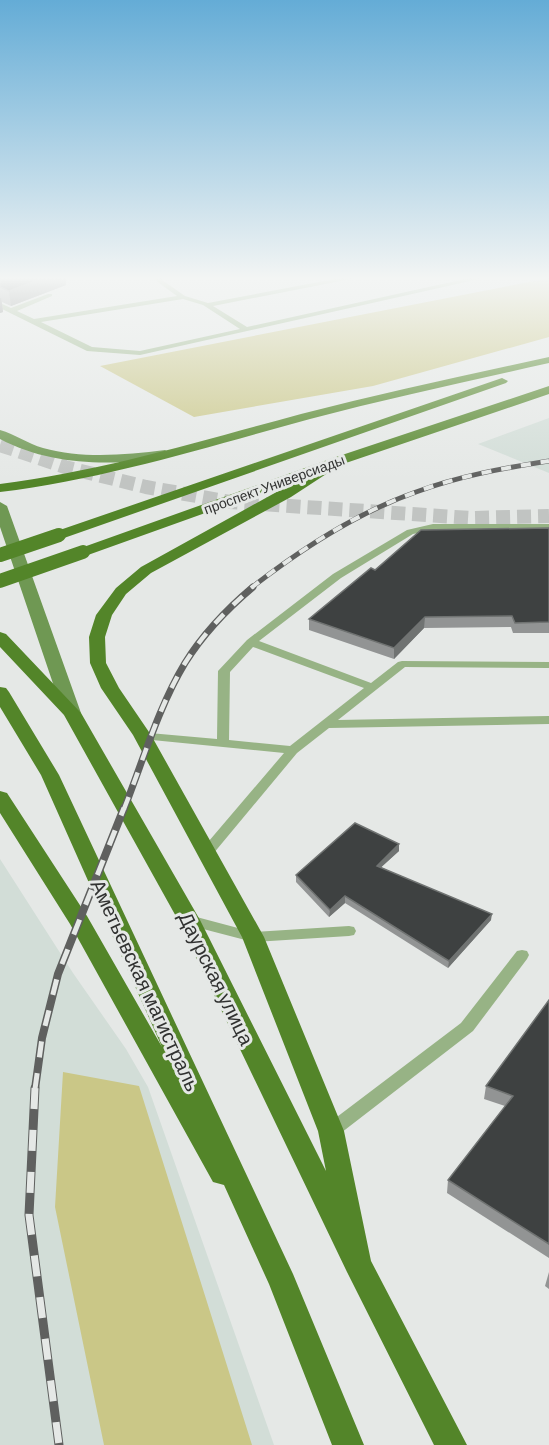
<svg xmlns="http://www.w3.org/2000/svg" width="549" height="1445" font-family="Barlow,sans-serif">
<style>
.built{fill:#d2ddd7}
.green{fill:#cac787}
.lines{fill:none;stroke-linecap:round;stroke-linejoin:round}
.secondary-tunnel{stroke:#c1c4c2;stroke-width:14;stroke-dasharray:14 7;stroke-linecap:butt}
.lane{fill:#97b385;fill-rule:evenodd}
.secondary{fill:#6f9853;fill-rule:evenodd}
.primary{fill:#538529;fill-rule:evenodd}
.rail-far3-casing{stroke:#5f605f;stroke-width:5}
.rail-far2-casing{stroke:#5f605f;stroke-width:7}
.rail-far1-casing{stroke:#5f605f;stroke-width:8}
.rail-casing{stroke:#5f605f;stroke-width:9}
.rail-far3{stroke:#e5e8e6;stroke-width:4;stroke-dasharray:10;stroke-linecap:butt}
.rail-far2{stroke:#e5e8e6;stroke-width:4.5;stroke-dasharray:13;stroke-linecap:butt}
.rail-far1{stroke:#e5e8e6;stroke-width:5;stroke-dasharray:16;stroke-linecap:butt}
.rail{stroke:#e5e8e6;stroke-width:7;stroke-dasharray:21;stroke-linecap:butt}
.primary-bridge{stroke:#538529;stroke-width:14}
.wall{fill:#929494}
.shaded-wall{fill:#707372}
.building{fill:#3e4141;stroke:#707372;stroke-width:1.5}
.labels{text-anchor:middle;dominant-baseline:central;stroke-width:6;stroke-linejoin:round;paint-order:stroke}
.far-street-label{font-size:14px;fill:#313231;stroke:#e5e8e6}
.near-street-label{font-size:20px;fill:#313231;stroke:#e5e8e6}
</style>
<rect width="100%" height="100%" fill="#e5e8e6"/>
<path class="built" d="M549,418v55l-71,-29z
M0,859l73,114 53,76 22,38 126,358h-274z"/>
<path class="green" d="M549,278v59l-176,49 -179,31 -94,-51z
M63,1072l76,14 113,359h-148l-49,-238z"/>
<g class="lines">
<path class="secondary-tunnel" d="M0,445l65,22 81,20 84,15 241,16 78,-2"/>
<path class="lane" d="M156,277h13l-7,3 23,16 23,7 137,-26h16l-148,29 34,21 227,-50h14l-348,78 -53,-4 -87,-43v-5l11,5 37,-14h4v2l-35,15 17,8 143,-23 -22,-16zM183,299l20,6 37,24 -100,22 -48,-4 -51,-25z
M433,524h116v6h-116l-20,4 -72,44 -82,63 112,42 27,-21 4,-1 147,1v6l-144,-1 -67,53 211,-4v8l-220,4 -32,25 -84,101h-10l-2,-3 2,-3 81,-95 -142,-14 -4,-1 -2,-3 2,-3 79,7 1,-68 29,-31 86,-66 74,-44zM253,647l111,41 -74,58 -61,-6 1,-68z
M189,915l64,17 96,-6 5,1 2,4 -2,4 -5,1 -96,6 -69,-18 -2,-4 2,-4z
M522,950l5,1 2,4 -2,4 -54,72 -136,105 -6,2 -6,-2 -3,-5 3,-5 136,-103 56,-72z"/>
<path class="secondary" d="M0,430c15,4 28,14 43,18 40,11 82,7 122,2l6,4c-6,6 -21,6 -30,7 -50,4 -97,1 -141,-22z
M0,502l7,4 74,207 -3,4h-12l-3,-4 -63,-186z"/>
<path class="primary" d="M549,357v6c-80,18 -160,35 -239,56 -103,28 -204,60 -310,73v-8c103,-13 201,-43 301,-70 82,-21 165,-39 248,-57z
M502,378l6,3 -2,2 -442,155 -5,1 -7,-4 2,-3z
M549,386v8l-209,71 -49,32 -140,76 -25,21 -14,21 -7,22 1,26 13,25 32,47 113,202 80,194 27,130 96,184h-33l-87,-173 -169,-352 -114,-205 -64,-68v-15l6,2 75,79 119,207 126,251 -8,-40 -76,-194 -109,-202 -32,-47 -11,-25 -1,-26 7,-22 20,-27 25,-21 159,-88 -212,76h-10l-2,-3 2,-3 252,-90z
M0,687l6,1 3,4 50,83 234,499 71,171h-32l-63,-161 -45,-99 -11,-3 -143,-258 -70,-111v-22l7,2 80,123 75,131 -121,-272 -41,-68z"/>
<g class="rail-far3-casing">
<path id="rail-far3" d="M251,588c50,-39 105,-75 165,-96 43,-16 88,-24 133,-31"/>
</g>
<g class="rail-far2-casing">
<path id="rail-far2" d="M124,809c19,-48 34,-101 61,-146 18,-29 42,-54 68,-76"/>
</g>
<g class="rail-far1-casing">
<path id="rail-far1" d="M35,1089l7,-51 16,-64 66,-166"/>
</g>
<g class="rail-casing">
<path id="rail" d="M35,1088l-6,127 30,230"/>
</g>
<use href="#rail-far3" class="rail-far3"/>
<use href="#rail-far2" class="rail-far2"/>
<use href="#rail-far1" class="rail-far1"/>
<use href="#rail" class="rail"/>
<path class="primary-bridge" d="M0,555l59,-20
M0,581l83,-29"/>
</g>
<path class="wall" d="M0,277h65l1,8 -55,21 -9,-4 1,10 -3,1z
M549,528v105h-36l-2,-6 -87,1 -30,31 -85,-29v-11l66,-49z
M399,844v7l-18,16 110,53 -43,48 -103,-65 -16,14 -33,-35v-7z
M549,1000v258l-102,-65 1,-13 57,-74 -21,-7 2,-13z
M549,1272v17l-4,-3z"/>
<path class="shaded-wall" d="M46,277h19l1,8 -55,21 -2,-15z
M0,298h1l2,14 -3,1z
M425,617l-1,11 -30,31v-11z
M399,844v7l-23,21 1,-6z
M345,896v7l-16,14 1,-7z
M492,914l-1,6 -43,48 1,-7z"/>
<path class="building" d="M0,277h46l-37,14 -9,-4z
M549,528v94l-34,1 -3,-7 -87,1 -31,31 -85,-29 62,-51 4,2 46,-40z
M355,823l44,21 -22,22 115,48 -43,47 -104,-65 -15,14 -34,-35z
M549,1000v244l-101,-64 65,-84 -27,-10z"/>
<linearGradient id="sky" x2="0" y2="1"><stop stop-color="#64acd6"/><stop offset="0.58" stop-color="#f3f5f4"/><stop offset="1" stop-color="#f3f5f4" stop-opacity="0"/></linearGradient>
<rect width="549" height="480" fill="url(#sky)"/>
<g class="labels">
<g class="far-street-label">
<text transform="translate(274 484) rotate(-20)">проспект Универсиады</text>
</g>
<g class="near-street-label">
<text transform="translate(217 978) rotate(64)">Даурская улица</text>
<text transform="translate(146 985) rotate(65)">Аметьевская магистраль</text>
</g>
</g>
</svg>
